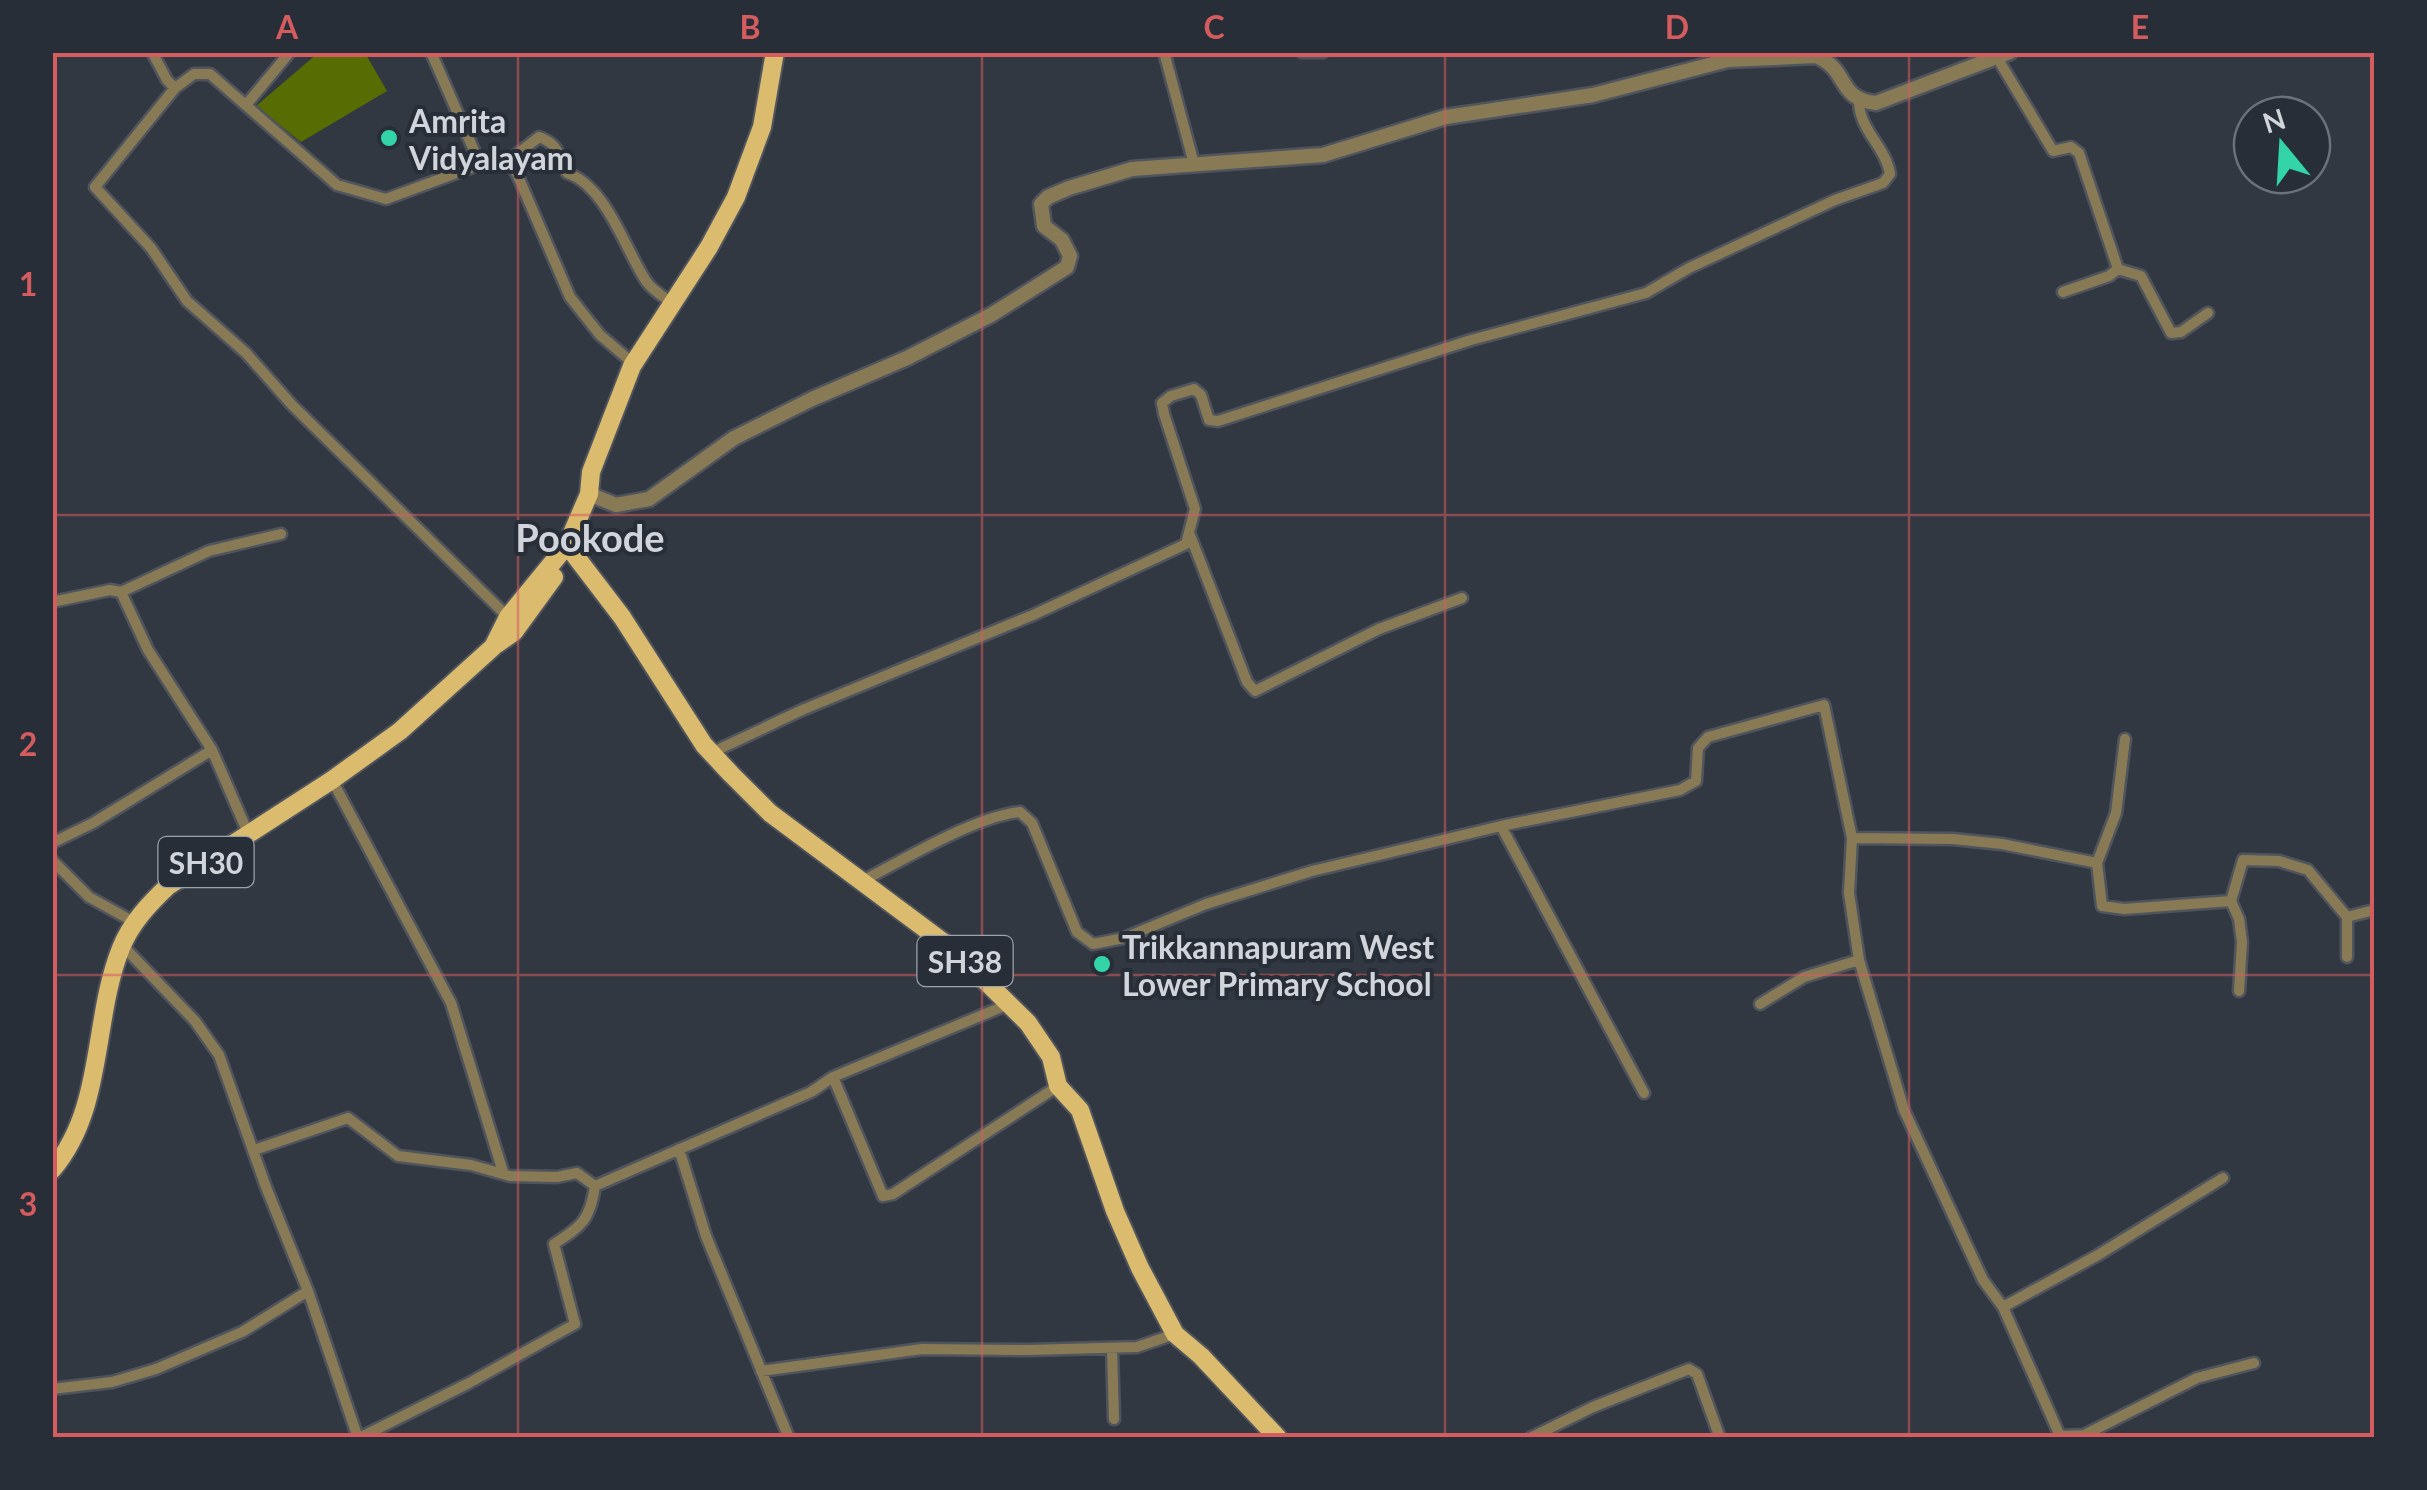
<svg xmlns="http://www.w3.org/2000/svg" width="2427" height="1490" font-family="Lato,sans-serif">
<style>
.green{fill:#576c02}
.lines{fill:none;stroke-linecap:round;stroke-linejoin:round}
.minor-casing{stroke:#4f545d;stroke-width:15}
.tertiary-casing{stroke:#4f545d;stroke-width:19}
.primary-casing{stroke:#4f545d;stroke-width:22}
.minor{stroke:#897a56;stroke-width:10}
.tertiary{stroke:#897a56;stroke-width:14}
.primary{stroke:#dbbb6d;stroke-width:18}
.grid{fill:none;stroke:#d45c5e;stroke-width:2.5;stroke-opacity:0.55}
.poi-dot{fill:#32d4a8;stroke:#282e37;stroke-width:4}
.labels{text-anchor:middle;dominant-baseline:central;stroke-width:8;stroke-linejoin:round;paint-order:stroke}
.shield{fill:#282e37;stroke:#9ea3aa;stroke-width:2.5}
.shield-label{font-size:30px;font-weight:bold;fill:#d1d5db}
.poi-label{font-size:32px;font-weight:bold;fill:#d1d5db;stroke:#282e37;text-anchor:start}
.quarter-label{font-size:38px;font-weight:bold;fill:#d1d5db;stroke:#282e37}
.neatline{fill:none;stroke:#d45c5e;stroke-width:4}
.grid-label{font-size:32px;text-anchor:middle;font-weight:bold;fill:#d45c5e}
</style>
<rect width="100%" height="100%" fill="#323841"/>
<path class="green" d="M318,53h47l22,38 -86,51 -45,-36z"/>
<g class="lines">
<g class="minor-casing">
<path id="minor" d="M152,52l15,28 8,8
M431,52l48,110 29,-1 9,13 53,123 30,38 34,29
M1164,52l30,112
M1302,52h21
M1995,54l58,97 18,-4 8,6 39,116
M246,105l44,-53
M508,161l31,-24c21,7 20,21 28,36 39,13 58,76 79,108 6,9 16,15 25,21
M481,164l-95,35 -49,-14 -127,-111h-16l-19,14 -80,99 56,61 36,53 59,52 46,52 216,212
M2118,269l23,7 30,57 10,-1 27,-19
M2063,292l46,-16 9,-7
M1190,535l57,147 8,9 124,-62 83,-31
M121,592l88,-41 72,-17
M52,602l58,-12 11,2 27,58 64,100 36,83
M2125,739l-9,74 -19,50 5,43 22,3 107,-8
M711,753l91,-43 231,-95 153,-71 9,-35 -31,-95 -2,-11 9,-7 23,-7 7,6 8,25 9,1 253,-81 175,-47 43,-25 146,-68 48,-17 7,-9c-4,-27 -31,-44 -31,-73
M332,780l119,223 52,169
M1501,826l143,267
M1852,838l101,1 49,5 95,19
M52,843l41,-20 119,-73
M52,860l37,37 45,25
M862,881c42,-21 113,-65 158,-69l12,11 45,109 16,12 31,-6 82,-34 106,-33 189,-45 179,-36 16,-9 2,-33 10,-11 116,-32 28,133 -3,55 10,67 45,150 79,170 20,27 57,129 24,-1 113,-57 57,-15
M2347,917l27,-7
M122,945l73,76 24,34 47,132 42,104 50,147
M2239,991l3,-49 -3,-23 -8,-18 12,-41 36,1 29,9 39,47v40
M1760,1004l44,-27 55,-17
M833,1077l50,119 10,-2 165,-108
M679,1149l27,87 83,202
M254,1150l94,-32 50,38 73,9 39,11 47,1 20,-4 18,13
M2003,1307l95,-52 125,-77
M1112,1348l2,71
M761,1371l161,-22 107,1 108,-3 38,-13
M52,1389l60,-7 44,-13 86,-37 66,-41
M359,1438l110,-55 106,-59 -21,-80c28,-18 36,-24 41,-58l216,-94 22,-15 176,-73
M1530,1438l63,-31 96,-38 8,5 23,64"/>
</g>
<g class="tertiary-casing">
<path id="tertiary" d="M589,494l27,11 33,-6 85,-61 78,-39 95,-41 84,-43 76,-48 3,-11 -8,-16 -18,-14 -3,-22 7,-7 21,-9 63,-19 191,-14 123,-38 147,-22 135,-35 88,-4c34,14 20,43 60,47l134,-51"/>
</g>
<g class="primary-casing">
<path id="primary" d="M567,545l55,72 82,128 27,29 39,39 185,138 73,72 23,34 7,29 22,24 35,101 25,57 35,66 26,22 77,82
M497,644l17,-12 40,-55
M52,1170c53,-62 40,-150 69,-222 10,-25 28,-44 47,-62l164,-106 68,-49 93,-84 15,-30 59,-72 22,-51 2,-22 41,-106 77,-119 27,-50 26,-70 13,-75"/>
</g>
<use href="#minor" class="minor"/>
<use href="#tertiary" class="tertiary"/>
<use href="#primary" class="primary"/>
</g>
<path class="grid" d="M518,52v1386M982,52v1386M1445,52v1386M1909,52v1386M52,515h2322M52,975h2322"/>
<g class="poi-dot">
<circle cx="389" cy="138" r="10"/>
<circle cx="1102" cy="964" r="10"/>
</g>
<g class="labels">
<g class="shield">
<rect x="158.5" y="837" width="95" height="50" rx="8"/>
<rect x="917.5" y="936" width="95" height="50" rx="8"/>
</g>
<g class="shield-label">
<text x="206" y="862">SH30</text>
<text x="965" y="961">SH38</text>
</g>
<g class="poi-label">
<text x="409" y="120">Amrita<tspan x="409" dy="37">Vidyalayam</tspan></text>
<text x="1122" y="946">Trikkannapuram West<tspan x="1122" dy="37">Lower Primary School</tspan></text>
</g>
<g class="quarter-label">
<text x="590" y="537">Pookode</text>
</g>
</g>
<rect width="2427" height="1490" fill="none" stroke="#282e37" stroke-width="110"/>
<g transform="translate(2282 145) rotate(342)"><circle r="48" fill="#282e37" stroke="#6c7179" stroke-width="2.5"/>
<path d="M0-8L18 38L0 25L-18 38Z" fill="#32d4a8"/>
<text y="-15" font-size="28" font-weight="bold" text-anchor="middle" fill="#d1d5db">N</text>
</g>
<rect x="55" y="55" width="2317" height="1380" class="neatline"/>
<g class="grid-label">
<text x="287" y="39">A</text>
<text x="750" y="39">B</text>
<text x="1214" y="39">C</text>
<text x="1677" y="39">D</text>
<text x="2140" y="39">E</text>
<text x="28" y="296">1</text>
<text x="28" y="756">2</text>
<text x="28" y="1216">3</text>
</g>
</svg>
